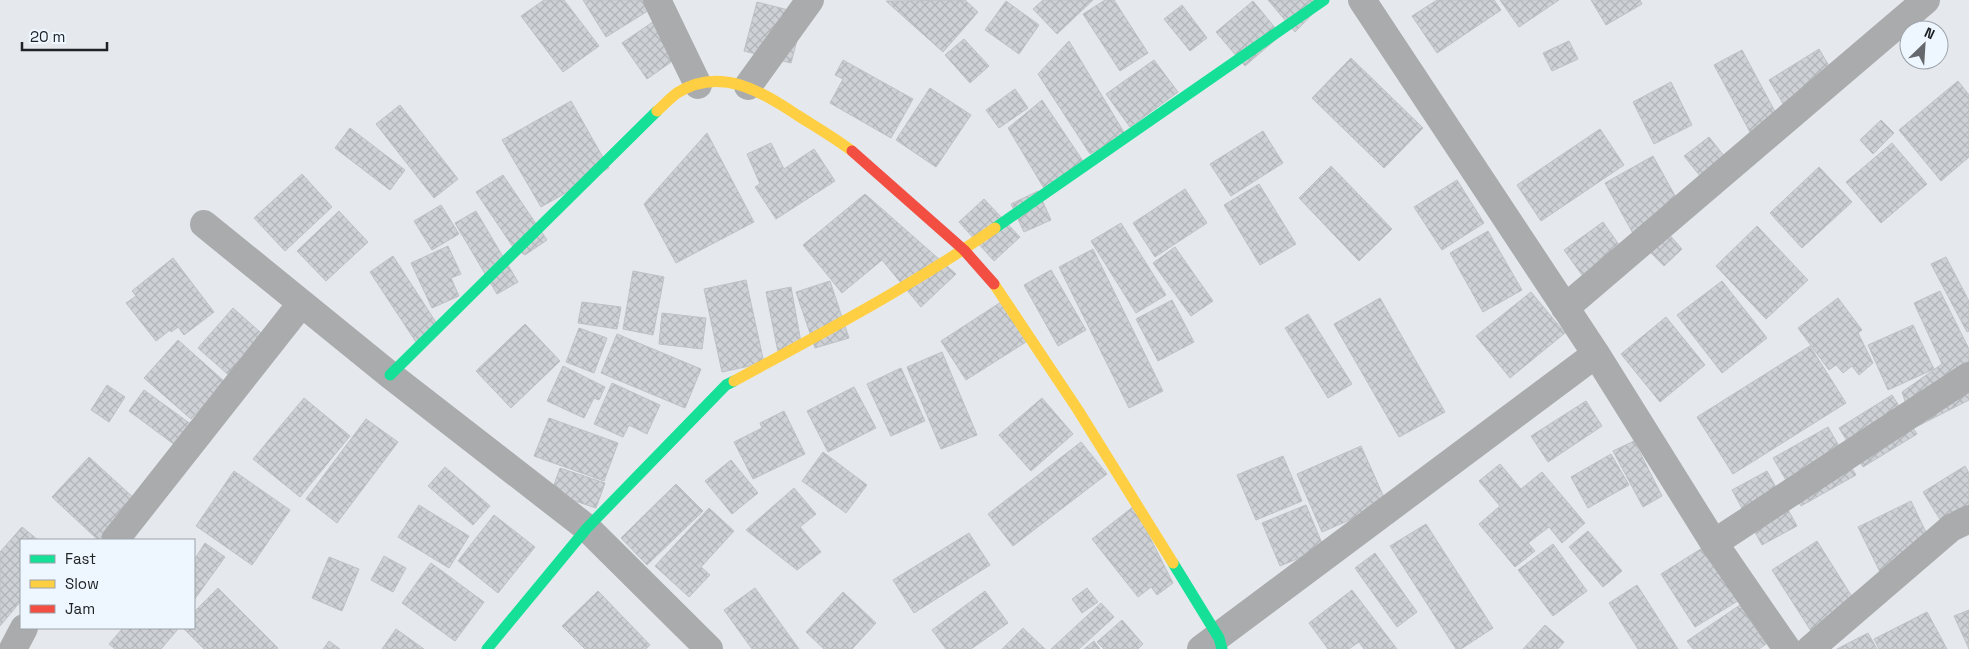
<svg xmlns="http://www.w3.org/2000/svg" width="1969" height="649" font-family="'Space Grotesk',sans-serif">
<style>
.building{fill:url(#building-cross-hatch);stroke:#bec2c5}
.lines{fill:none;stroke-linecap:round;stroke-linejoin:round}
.street{stroke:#aaabad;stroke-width:28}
.fast{stroke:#16e098;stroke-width:11}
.slow{stroke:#ffcf43;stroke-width:11}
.jam{stroke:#f24e42;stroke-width:11}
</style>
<defs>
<pattern id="building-cross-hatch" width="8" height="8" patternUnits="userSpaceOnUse" patternTransform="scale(1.25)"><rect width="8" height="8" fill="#ced2d6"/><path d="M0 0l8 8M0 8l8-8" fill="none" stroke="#b1b4b8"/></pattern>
</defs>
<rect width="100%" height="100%" fill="#e5e9ee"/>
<path class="building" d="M544,0h20l35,46 -36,26 -42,-56z
M583,0h73l3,4 -53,33z
M965,0l13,12 -35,40 -57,-51z
M1043,0h50l-36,34 -24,-25z
M1105,0h9l34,53 -28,18 -37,-57z
M1268,0h58l-31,32z
M1437,0h57l7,10 -64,43 -25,-37z
M1500,0h59l-40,27z
M1591,0h49l2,4 -36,21z
M1006,1l33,24 -20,29 -34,-24z
M1253,1l28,34 -36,31 -29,-34z
M757,2l47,12 -13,49 -47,-12z
M1182,5l25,33 -17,13 -26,-32z
M660,17l24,36 -37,26 -25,-36z
M964,39l25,27 -19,17 -25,-28z
M1069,41l56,93 -35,20 -52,-80z
M1569,41l9,18 -26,12 -9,-18z
M1819,49l22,37 -50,31 -22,-37z
M1742,50l44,82 -28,15 -44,-82z
M1351,58l72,70 -39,40 -72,-70z
M843,60l70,39 -22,39 -61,-35 13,-24 -8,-4z
M1154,60l24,32 -48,35 -24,-33z
M1958,81l11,14v62l-28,24 -42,-51z
M1671,82l21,43 -38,19 -21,-42z
M930,88l41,27 -35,52 -40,-27z
M1015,89l13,19 -29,20 -13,-18z
M1042,100l41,61 -38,29 -37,-62z
M571,101l38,67 -68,39 -39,-67z
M400,105l58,74 -24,19 -58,-74z
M1881,120l13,13 -21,21 -13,-14z
M350,128l55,42 -15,20 -55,-42z
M1600,129l24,36 -83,56 -24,-36z
M1263,131l20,32 -52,33 -21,-32z
M707,133l47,89 -78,41 -32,-59z
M1709,137l28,35 -25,19 -28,-35z
M771,143l13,26 30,-20 21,32 -59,38 -21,-32 5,-3 -13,-30z
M1892,143l35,41 -46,39 -35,-41z
M1653,156l35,63 -48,27 -35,-63z
M1331,166l61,63 -33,32 -60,-63z
M1819,167l33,35 -50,46 -32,-35z
M302,174l30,33 -47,44 -31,-33z
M503,175l44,65 -22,15 -12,-8 -37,-55z
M1457,180l27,43 -42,27 -28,-43z
M1259,184l37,60 -36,21 -36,-60z
M1185,189l22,34 -52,34 -22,-34z
M1038,191l13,29 -27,12 -13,-28z
M865,194l91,80 -35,33 -39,-47 -40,33 -39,-48z
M984,199l36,38 -26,24 -35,-39z
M441,205l18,29 -27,16 -18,-29z
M339,211l29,31 -42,39 -29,-30z
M476,211l42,71 -21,12 -42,-71z
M1603,222l31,44 -39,27 -31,-43z
M1121,223l45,72 -30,18 -45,-72z
M1757,226l51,54 -42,39 -50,-53z
M1488,231l34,59 -39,22 -33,-59z
M1667,232l15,17 -18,17 -16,-16z
M448,246l13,28 -10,4 8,18 -27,12 -21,-45z
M1175,247l38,54 -22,15 -38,-53z
M1093,249l70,142 -34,17 -70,-141z
M393,256l46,71 -23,15 -46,-70z
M1946,257l23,44v30l-2,1 -36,-68z
M173,258l41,54 -30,23 -6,-8 -7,5 -1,-2 -14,11 -30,-38 10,-7 -4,-5z
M1051,270l35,60 -28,16 -34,-61z
M633,271l31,6 -11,58 -30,-6z
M746,280l18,83 -42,9 -18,-83z
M830,281l19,57 -34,10 -19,-56z
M1722,281l45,57 -45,35 -45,-58z
M791,287l11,61 -24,4 -12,-60z
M1940,291l29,58v51l-55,28 -12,-36 40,-28 -28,-61z
M1531,292l34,41 -55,45 -34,-42z
M1380,298l65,114 -46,25 -65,-113z
M1838,298l24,32 -4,3 15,30 -14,12 -7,-9 -9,7 -7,-8 -7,5 -31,-42z
M1172,300l22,42 -36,19 -22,-42z
M582,302l39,5 -4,22 -39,-6z
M1001,302l25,40 -60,38 -25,-39z
M233,308l36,32 -36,39 -35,-31z
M662,313l44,5 -4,31 -43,-5z
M1308,314l44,70 -24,14 -43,-70z
M1666,317l39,48 -45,37 -39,-48z
M525,324l35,37 -49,47 -35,-37z
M1913,325l21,44 -46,21 -20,-45z
M579,328l28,10 -13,35 -28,-11z
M617,334l84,35 -16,39 -84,-35z
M178,340l47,42 -34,37 -47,-41z
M1810,346l36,57 -113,71 -36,-57z
M942,352l35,83 -36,14 -34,-82z
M563,366l42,21 -6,13 -5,-2 -10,20 -37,-17z
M901,368l24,53 -34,15 -24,-52z
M612,383l48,22 -13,29 -18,-9 -6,12 -29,-13z
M107,385l18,12 -16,25 -18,-12z
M854,387l22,41 -48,24 -21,-41z
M144,390l55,40 -16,21 -54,-40z
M1892,395l25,39 -54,33 -24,-39z
M304,398l46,38 -50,61 -47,-38z
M1042,398l31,36 -42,37 -32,-36z
M1586,401l16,25 -54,36 -17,-26z
M784,411l21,43 -52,25 -19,-37 28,-14 -2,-5z
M549,418l69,25 -14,38 -70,-25z
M366,419l32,23 -61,81 -31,-24z
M1828,427l28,48 -55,31 -28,-48z
M1634,441l28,55 -19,11 -30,-56z
M1081,442l26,32 -94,72 -25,-32z
M1361,446l26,58 -65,28 -25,-58z
M823,452l44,33 -21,28 -44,-32z
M1611,454l18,31 -41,23 -17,-31z
M1283,456l19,45 -46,19 -19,-45z
M89,457l47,43 -38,40 -46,-43z
M731,460l27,33 -26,21 -27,-33z
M1500,464l21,25 21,-17 43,51 -23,20 -13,-16 -21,16 7,8 -20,16 -36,-43 21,-18 -21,-25z
M1965,466l4,7v55l-17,11 -29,-47z
M445,467l45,39 -17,19 -45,-39z
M560,468l45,15 -9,25 -45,-15z
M234,471l56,39 -38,55 -56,-39z
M1767,471l30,55 -35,19 -30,-55z
M676,484l27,27 -56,54 -26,-27z
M794,488l22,26 -16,13 21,25 -24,18 -51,-40z
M1911,501l24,50 -53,25 -24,-49z
M419,505l50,31 -20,32 -51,-31z
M1306,505l18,43 -44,18 -18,-43z
M1134,506l39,77 -16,12 -6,-8 -13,10 -46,-58z
M709,508l25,23 -33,36 9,8 -21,22 -34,-31z
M494,515l41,32 -37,46 -40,-32z
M1426,524l67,104 -32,21h-5l-66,-103z
M22,527l16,13h-17v61l-21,25v-74z
M1588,531l34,40 -19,16 -34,-40z
M969,533l21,32 -76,48 -21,-33z
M1817,541l39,62 -45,28 -39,-61z
M205,543l20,14 -31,43v-40z
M1553,544l34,47 -34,25 -35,-46z
M1707,545l34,54 -46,28 -34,-53z
M1375,553l42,59 -20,15 -42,-59z
M384,556l22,12 -13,24 -22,-12z
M329,557l30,12 -17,42 -30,-13z
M431,563l53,39 -29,39 -53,-38z
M1637,585l41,64h-40l-29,-46z
M218,588l60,60 -1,1h-73l-21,-21h11v-16z
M755,588l44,61h-47l-28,-39z
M1087,588l11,14 -16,11 -10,-14z
M1352,590l45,59h-33l-5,-7 -10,7h-21l-19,-26z
M598,591l52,54 -4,4h-61l-23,-23z
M985,591l23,32 -37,26h-25l-14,-19z
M843,592l33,31 -24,26h-28l-18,-17z
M1101,603l13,14 -35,32h-28z
M1740,605l26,39 -7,5h-66l-6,-8z
M1969,610v39l-15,-33z
M1927,612l20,37h-68l-5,-10z
M1122,620l21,24 -5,5h-34l-7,-7z
M1545,625l19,17 -6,7h-35z
M123,628h53l2,1 -17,20h-46l-6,-5z
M1023,628l22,21h-43z
M396,629l28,20h-42z
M1868,633l9,16h-40z
M329,641l11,8h-17z
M1094,641l6,8h-16z"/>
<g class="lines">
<path class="street" d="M657,0l41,85
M1362,0l234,354 118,189 73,106
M748,86l62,-86
M204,224l186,151 197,153 122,121
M1565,308l361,-308
M115,540l186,-236
M1714,543l255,-167
M13,649l11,-21
M1201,649l395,-295
M1810,649l141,-121 18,-9"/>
<path class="fast" d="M995,228l329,-228
M390,375l267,-264
M1173,563l46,75 3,11
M487,649l100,-121 139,-143 8,-4"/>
<path class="slow" d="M657,111c6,-5 13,-13 20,-18 43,-27 84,-2 120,22 19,12 38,23 55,36
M994,284l84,126 95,153
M734,381c88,-48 178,-95 261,-153"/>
<path class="jam" d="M852,151l112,99 30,34"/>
</g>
<rect x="20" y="539" width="175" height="90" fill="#eef7ff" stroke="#9ca2a8"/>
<rect x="30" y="555" width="25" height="8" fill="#16e098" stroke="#9ca2a8"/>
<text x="65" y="564" font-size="15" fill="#202326">Fast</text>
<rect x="30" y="580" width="25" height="8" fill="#ffcf43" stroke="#9ca2a8"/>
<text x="65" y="589" font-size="15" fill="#202326">Slow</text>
<rect x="30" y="605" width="25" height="8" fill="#f24e42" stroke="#9ca2a8"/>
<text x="65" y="614" font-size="15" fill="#202326">Jam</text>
<g transform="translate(1924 45) rotate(25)"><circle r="24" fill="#eef7ff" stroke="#9ca2a8"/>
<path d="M0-4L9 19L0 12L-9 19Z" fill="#65686c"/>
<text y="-8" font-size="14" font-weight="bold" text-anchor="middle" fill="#202326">N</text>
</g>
<path d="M22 42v8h85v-8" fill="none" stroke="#202326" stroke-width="2.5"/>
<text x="30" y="42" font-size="15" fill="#202326" stroke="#eef7ff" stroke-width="4" paint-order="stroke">20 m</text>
</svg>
